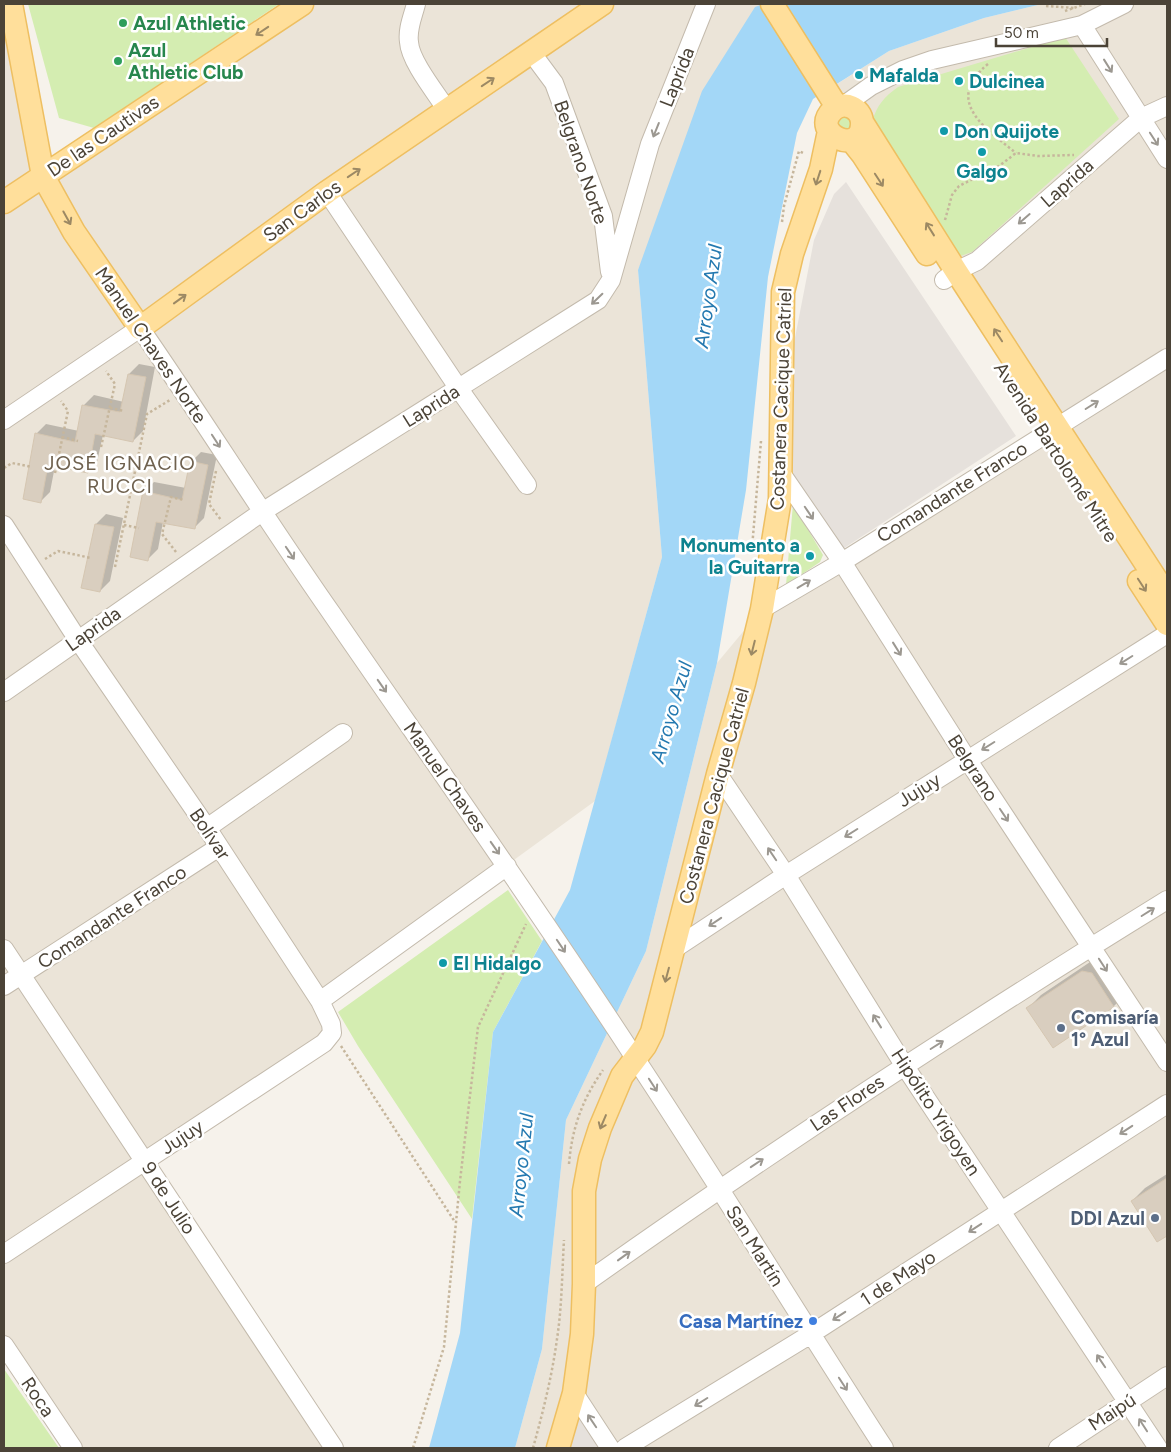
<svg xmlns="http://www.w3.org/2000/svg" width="1171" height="1452" font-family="Figtree,sans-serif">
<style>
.residential{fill:#ebe4d8}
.industrial{fill:#e6e1dc}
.green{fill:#d4edb1}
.water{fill:#a3d7f7}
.shadow{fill:#0003}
.building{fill:#d9cebf;stroke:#d5c6b1}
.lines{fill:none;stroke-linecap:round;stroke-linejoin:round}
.minor-casing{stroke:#c3baac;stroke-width:20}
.major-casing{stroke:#eebf61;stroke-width:25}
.path{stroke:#c6b69c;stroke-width:2.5;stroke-dasharray:2.5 2.5;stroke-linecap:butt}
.minor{stroke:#fff;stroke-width:18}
.major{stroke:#ffdf9b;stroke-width:22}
.oneway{stroke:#9c8964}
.oneway2{stroke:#9c9891}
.leisure-dot{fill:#2e9e5b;stroke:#fff;stroke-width:2}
.culture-dot{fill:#0f9aa8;stroke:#fff;stroke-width:2}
.service-dot{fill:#5c6f8a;stroke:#fff;stroke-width:2}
.shop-dot{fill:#3f7fe0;stroke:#fff;stroke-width:2}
.labels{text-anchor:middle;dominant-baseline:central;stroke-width:5;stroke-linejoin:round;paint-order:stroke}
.leisure-label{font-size:19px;font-weight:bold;fill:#27864d;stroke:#fff;text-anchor:start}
.culture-label{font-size:19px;font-weight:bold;fill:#0d838f;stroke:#fff;text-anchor:start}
.street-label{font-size:19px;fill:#4b4337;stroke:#fff}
.service-label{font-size:19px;font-weight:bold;fill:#4e5e75;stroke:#fff;text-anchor:start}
.shop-label{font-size:19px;font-weight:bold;fill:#366cbe;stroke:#fff;text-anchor:end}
.water-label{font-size:20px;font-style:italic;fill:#2479b0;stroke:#fff}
.neighbourhood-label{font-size:20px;letter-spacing:1px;fill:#6f614e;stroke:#fff}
</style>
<rect width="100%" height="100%" fill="#f6f2eb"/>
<path class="residential" d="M4,4l39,171 259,-171h461l-125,266 24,287 -67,244 -275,200 12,32 -187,129 189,286h-261l-69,-103z
M1042,4h125v1444h-652l27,-99 24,-229 80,-169 71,-288 45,-54 288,-179 -182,-281 -45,-56 66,-42 95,-33z"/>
<path class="industrial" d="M846,182l170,254 -178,116 -46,-74 1,-130 21,-108 20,-46z
M578,1417l20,31h-28z"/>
<path class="green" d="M28,4h251l-185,124 -35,-10z
M1065,37l54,82 -147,133 -17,6 -83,-136c5,-17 12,-25 26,-35z
M845,115l9,9 -10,8 -8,-10z
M793,504l30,51 -3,7 -34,23z
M508,890l34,51 -49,91 -21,187 -114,-173 -20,-34z
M4,1369l55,79h-55z"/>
<path class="water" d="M763,4h279l-58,14 -95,33 -76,48 -16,34 -29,144 -22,213 -29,173 -71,288 -80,169 -24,229 -27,99h-86l31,-115 33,-301 77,-142 92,-333 -24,-287 64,-179 53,-84z"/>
<path class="shadow" d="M139,364l16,3 -12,64 -10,10 -30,-6 -6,27 -10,10 -32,-6 -5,26 -10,10 -4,-68 10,-10 33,7 5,-26 10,-10 30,7 5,-28z
M201,452l16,3 -13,63 -10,10 -31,-6 -5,27 -10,10 -4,-67 10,-10 32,6 5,-26z
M106,514l17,4 -13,63 -10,10 -17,-4 13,-63z
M1096,958l31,35 -13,13 -60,40 -26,-38 13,-13z
M1167,1174v61l-9,6 -26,-40 13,-13z"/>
<path class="building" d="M128,374l18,3 -13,65 -38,-8 -7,39 -40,-8 -7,38 -18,-4 12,-66 40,9 7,-37 38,7z
M190,461l18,4 -13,64 -39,-7 -8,39 -18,-4 13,-66 39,9z
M95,524l19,3 -14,65 -19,-4z
M1082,971l10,2 22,34 -61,41 -27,-40z
M1167,1178v58l-10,6 -26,-41z"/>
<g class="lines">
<g class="minor-casing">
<path id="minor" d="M416,4c-3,12 -9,25 -7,38 1,19 27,51 38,68
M1082,25l85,134
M531,52l23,31 49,133 7,56
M843,106l28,-20 32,-16 29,-10 150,-35 42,-21
M327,192l132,197 68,96
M944,280l12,-9 21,-10 164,-143 26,-12
M4,420l136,-92c65,94 126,192 192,286 101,147 204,292 301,441 86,130 167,263 251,393
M781,473l61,89 125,197 200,303
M4,525l74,115 129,188 113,173 11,23 1,9 -8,10 -320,211
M762,609l80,-47 325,-204
M4,692l258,-180 336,-212 13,-20 39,-136 56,-140
M718,774l68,101 118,190 254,383
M207,828l136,-95
M4,949l330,499
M674,949l112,-74 381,-241
M4,986l215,-139
M320,1001l187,-135
M584,1284c190,-135 385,-262 583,-384
M4,1345l69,103
M574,1393l36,55
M625,1448l186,-114 356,-230
M1058,1448l109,-72"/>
</g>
<g class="major-casing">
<path id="major" d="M11,4l32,172 31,56 66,96 187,-136 275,-188
M772,4l65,103
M862,122c1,36 -54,12 -29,-12 11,-10 28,-2 29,12l94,149 211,325
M851,140l12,15 64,99
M4,202l298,-198
M1139,581l28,43
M558,1448l16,-55 8,-59 2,-50v-93l6,-32 10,-31 22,-52 23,-30 7,-14 66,-258 26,-91 18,-74 18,-110 3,-207 9,-38 29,-85 8,-38"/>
</g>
<path class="path" d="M1046,6l29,2
M1065,11l20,-7
M988,64c-45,37 -3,64 28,89
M945,220l7,-25 7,-9 40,-20 17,-13 22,3 36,-1
M782,222l2,-16 15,-55 6,3
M110,408l14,3
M62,437l16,4
M101,447l14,-63 -9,-13
M4,468l8,-5 20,4
M216,471l-7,33 12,16
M55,473l13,-62 -7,-10
M124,525l15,3
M752,548l9,-107
M176,552l-14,-18 9,-37 13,3
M45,559l13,-8 33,7
M115,567l32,-153 23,-14
M341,1046l114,176
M569,1164c3,-36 13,-64 34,-94
M413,1448l31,-101 16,-166 18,-154 48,-103
M533,1448c10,-36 19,-72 24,-109 5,-33 5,-66 7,-99"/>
<use href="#minor" class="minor"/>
<use href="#major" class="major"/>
</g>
<defs><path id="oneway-shaft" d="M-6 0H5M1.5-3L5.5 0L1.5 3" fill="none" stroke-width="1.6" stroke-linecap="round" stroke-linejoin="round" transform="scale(1.25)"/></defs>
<g class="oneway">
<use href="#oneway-shaft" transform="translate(262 31) rotate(146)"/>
<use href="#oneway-shaft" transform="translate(488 82) rotate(-34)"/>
<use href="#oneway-shaft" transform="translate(354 173) rotate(-34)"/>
<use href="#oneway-shaft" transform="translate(818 178) rotate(108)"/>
<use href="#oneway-shaft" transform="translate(879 180) rotate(57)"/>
<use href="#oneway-shaft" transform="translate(67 218) rotate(61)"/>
<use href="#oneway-shaft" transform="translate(930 229) rotate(-122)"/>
<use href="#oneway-shaft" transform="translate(180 299) rotate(-36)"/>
<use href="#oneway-shaft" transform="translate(998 335) rotate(-123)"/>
<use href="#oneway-shaft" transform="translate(1142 585) rotate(57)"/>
<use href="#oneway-shaft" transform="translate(753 648) rotate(104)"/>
<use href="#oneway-shaft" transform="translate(667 975) rotate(105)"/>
<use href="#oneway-shaft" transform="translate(603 1122) rotate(113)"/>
</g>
<g class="oneway2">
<use href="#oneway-shaft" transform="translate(1108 66) rotate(58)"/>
<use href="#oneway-shaft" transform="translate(656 130) rotate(112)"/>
<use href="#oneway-shaft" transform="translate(1154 139) rotate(57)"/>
<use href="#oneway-shaft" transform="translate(1024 219) rotate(139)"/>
<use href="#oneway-shaft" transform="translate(597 299) rotate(136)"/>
<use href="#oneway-shaft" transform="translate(1092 405) rotate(-32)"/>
<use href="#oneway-shaft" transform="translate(216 441) rotate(57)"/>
<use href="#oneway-shaft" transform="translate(809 513) rotate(56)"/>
<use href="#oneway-shaft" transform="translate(290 553) rotate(56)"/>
<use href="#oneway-shaft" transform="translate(804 584) rotate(-31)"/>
<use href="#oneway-shaft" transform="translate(897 649) rotate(58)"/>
<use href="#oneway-shaft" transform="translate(1126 660) rotate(148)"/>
<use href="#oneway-shaft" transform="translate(382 686) rotate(55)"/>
<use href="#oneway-shaft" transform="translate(988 746) rotate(148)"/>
<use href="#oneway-shaft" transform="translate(1004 815) rotate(56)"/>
<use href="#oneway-shaft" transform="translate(851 833) rotate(148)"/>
<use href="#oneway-shaft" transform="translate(495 848) rotate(55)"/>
<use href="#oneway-shaft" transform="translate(772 854) rotate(-124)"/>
<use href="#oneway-shaft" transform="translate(1148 912) rotate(-32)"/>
<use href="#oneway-shaft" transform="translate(715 922) rotate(146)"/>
<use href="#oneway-shaft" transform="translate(561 946) rotate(56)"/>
<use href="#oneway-shaft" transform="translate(1103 965) rotate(57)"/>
<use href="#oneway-shaft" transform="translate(877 1021) rotate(-122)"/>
<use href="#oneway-shaft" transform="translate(937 1045) rotate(-32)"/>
<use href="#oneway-shaft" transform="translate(653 1085) rotate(57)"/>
<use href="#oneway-shaft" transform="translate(1126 1130) rotate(147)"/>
<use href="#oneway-shaft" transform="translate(757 1163) rotate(-34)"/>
<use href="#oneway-shaft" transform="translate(975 1228) rotate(147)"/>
<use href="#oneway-shaft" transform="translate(624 1256) rotate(-36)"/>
<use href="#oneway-shaft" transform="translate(839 1316) rotate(147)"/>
<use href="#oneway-shaft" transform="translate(1101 1361) rotate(-124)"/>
<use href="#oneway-shaft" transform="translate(843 1384) rotate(57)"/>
<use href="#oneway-shaft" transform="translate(701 1402) rotate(148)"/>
<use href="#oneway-shaft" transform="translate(592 1421) rotate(-124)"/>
<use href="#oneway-shaft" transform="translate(1143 1425) rotate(-123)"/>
</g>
<g class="leisure-dot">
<circle cx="123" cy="23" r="5"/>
<circle cx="118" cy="61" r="5"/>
</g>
<g class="culture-dot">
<circle cx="859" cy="75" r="5"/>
<circle cx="959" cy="81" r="5"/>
<circle cx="944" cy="131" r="5"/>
<circle cx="982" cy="152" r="5"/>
<circle cx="810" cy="556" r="5"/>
<circle cx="443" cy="963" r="5"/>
</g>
<g class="service-dot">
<circle cx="1061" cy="1028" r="5"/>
<circle cx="1155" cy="1218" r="5"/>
</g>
<circle class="shop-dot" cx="813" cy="1321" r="5"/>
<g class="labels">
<g class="leisure-label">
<text x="133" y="23">Azul Athletic</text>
<text x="128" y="50">Azul<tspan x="128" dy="22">Athletic Club</tspan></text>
</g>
<g class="culture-label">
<text x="869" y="75">Mafalda</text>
<text x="969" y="81">Dulcinea</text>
<text x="954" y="131">Don Quijote</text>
<text x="982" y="171" text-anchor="middle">Galgo</text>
<text x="800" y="545" text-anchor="end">Monumento a<tspan x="800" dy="22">la Guitarra</tspan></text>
<text x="453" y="963">El Hidalgo</text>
</g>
<g class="street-label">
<text transform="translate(677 77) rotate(-68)">Laprida</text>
<text transform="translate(103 136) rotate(-34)">De las Cautivas</text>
<text transform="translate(581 162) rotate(71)">Belgrano Norte</text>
<text transform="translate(1067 183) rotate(-41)">Laprida</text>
<text transform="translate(302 211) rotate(-36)">San Carlos</text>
<text transform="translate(151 345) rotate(56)">Manuel Chaves Norte</text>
<text transform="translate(781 399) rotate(-88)">Costanera Cacique Catriel</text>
<text transform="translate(431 406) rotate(-32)">Laprida</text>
<text transform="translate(1056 452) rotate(57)">Avenida Bartolomé Mitre</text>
<text transform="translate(952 492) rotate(-32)">Comandante Franco</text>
<text transform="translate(93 629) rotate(-35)">Laprida</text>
<text transform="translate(973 768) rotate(57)">Belgrano</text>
<text transform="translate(445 777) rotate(55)">Manuel Chaves</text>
<text transform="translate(919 790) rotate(-32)">Jujuy</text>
<text transform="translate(714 796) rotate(-75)">Costanera Cacique Catriel</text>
<text transform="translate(210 834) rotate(56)">Bolívar</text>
<text transform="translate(112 917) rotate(-33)">Comandante Franco</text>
<text transform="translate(847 1103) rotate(-34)">Las Flores</text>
<text transform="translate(936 1112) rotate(57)">Hipólito Yrigoyen</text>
<text transform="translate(182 1137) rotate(-33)">Jujuy</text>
<text transform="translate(169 1198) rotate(57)">9 de Julio</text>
<text transform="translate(755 1246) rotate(58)">San Martín</text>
<text transform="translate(898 1278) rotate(-33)">1 de Mayo</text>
<text transform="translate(38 1397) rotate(56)">Roca</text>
<text transform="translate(1112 1412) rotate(-33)">Maipú</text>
</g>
<g class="service-label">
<text x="1071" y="1017">Comisaría<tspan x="1071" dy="22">1° Azul</tspan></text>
<text x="1145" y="1218" text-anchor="end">DDI Azul</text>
</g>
<g class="shop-label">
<text x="803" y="1321">Casa Martínez</text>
</g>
<g class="water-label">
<text transform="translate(708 296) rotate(-82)">Arroyo Azul</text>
<text transform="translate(671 712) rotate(-74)">Arroyo Azul</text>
<text transform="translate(521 1165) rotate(-84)">Arroyo Azul</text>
</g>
<g class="neighbourhood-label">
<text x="120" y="463">JOSÉ IGNACIO<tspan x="120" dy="23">RUCCI</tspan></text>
</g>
</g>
<rect width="1171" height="1452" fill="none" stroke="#4b4337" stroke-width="10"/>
<path d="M996 38v8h111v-8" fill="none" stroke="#4b4337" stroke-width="2.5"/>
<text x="1004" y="38" font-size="15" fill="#4b4337" stroke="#ffffff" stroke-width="4" paint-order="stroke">50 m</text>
</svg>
